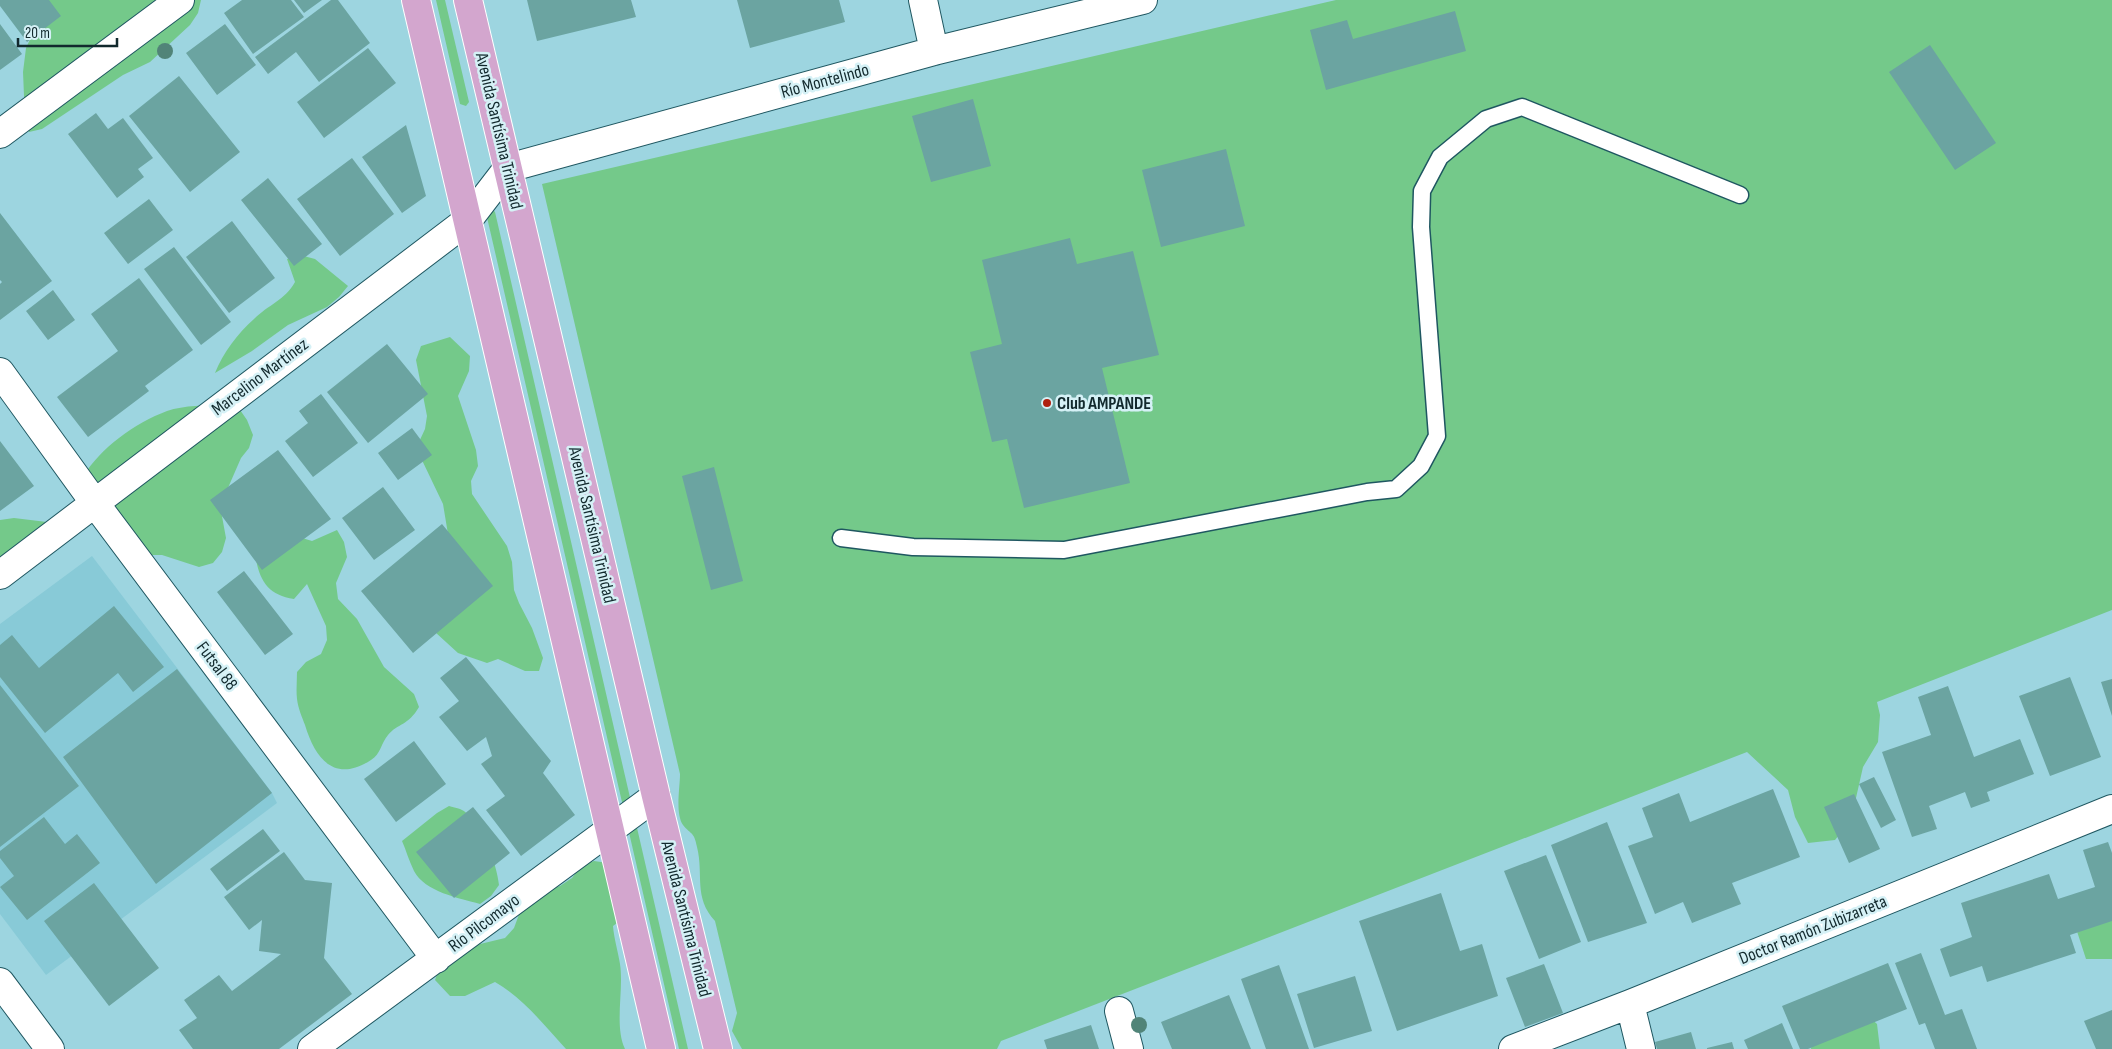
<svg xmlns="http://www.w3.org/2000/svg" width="2112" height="1049" font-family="'Sofia Sans Condensed',sans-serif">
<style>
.built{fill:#88cad7}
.green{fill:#74c98a}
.building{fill:#6ba4a1}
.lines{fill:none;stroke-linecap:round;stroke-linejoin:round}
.lane-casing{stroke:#1f5761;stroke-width:19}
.street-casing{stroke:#1f5761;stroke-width:30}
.primary-casing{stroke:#fff;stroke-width:30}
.lane{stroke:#fff;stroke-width:16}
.street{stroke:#fff;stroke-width:28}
.primary{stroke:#d3a6ce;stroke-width:28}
.tree{fill:#518478}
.poi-dot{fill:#af200f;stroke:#d5f1f6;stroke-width:2}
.labels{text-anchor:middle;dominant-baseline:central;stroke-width:5;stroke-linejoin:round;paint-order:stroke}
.street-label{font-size:18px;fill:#12292d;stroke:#d5f1f6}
.poi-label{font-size:18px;font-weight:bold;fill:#12292d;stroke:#d5f1f6;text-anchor:start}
</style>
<rect width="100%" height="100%" fill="#9dd5e0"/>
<path class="built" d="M92,556l180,237 5,10 -231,172 -46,-61v-290z"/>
<path class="green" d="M44,0h157l-3,13 -8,12 -40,37 -27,13 -81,54 -13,3 -4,-13 -2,-47 3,-24 7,-15z
M436,0h9l24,102 -3,4 -6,-2z
M1336,0h776v610l-235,92 3,13 -2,27 -15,25 -12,53 -16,20 -27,3 -13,-26 -7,-27 -41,-38 -746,289 -4,8h-255l-10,-18 5,-18 -22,-92c-22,-24 -11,-46 -18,-74 -3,-16 -6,-12 -14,-22 -8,-12 -3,-37 -3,-51l-138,-590z
M493,210l2,2 193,837h-9l-193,-836z
M300,255l15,4 33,27 -9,11 -12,10 -39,18 -36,26 -37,22c8,-20 23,-40 39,-54 14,-14 31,-19 41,-37l-8,-23z
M450,337l20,19 -1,15 -11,25 18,54 2,16 -7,15 1,13 35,52 5,16 2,28 5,13 13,25 11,30 -4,13h-14l-27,-12 -11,4 -29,-10 -23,-21 13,-98 -5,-30 -23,-48 -1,-14 6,-13 2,-13 -11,-56 5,-14z
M225,403l13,4 9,13 6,15 -4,13 -8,10 -17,39 -3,14 5,27 -4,14 -9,11 -14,4 -37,-12h-14l-65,-78c17,-29 52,-54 84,-66 17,-6 40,-5 58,-8z
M14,518l41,5 -21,40 -34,26v-69z
M337,530l7,12 3,15 -11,26 2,16 19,20 27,48 30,27 5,13c-11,19 -21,16 -31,28 -7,8 -7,19 -17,25 -37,24 -56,-2 -66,-35 -3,-8 -7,-17 -8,-26 -1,-9 0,-18 0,-27l9,-10 15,-8 6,-14 -1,-14 -19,-42 -13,15c-24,-4 -33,-15 -38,-39l43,-23 13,4z
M449,806c3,1 8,2 11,3 21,9 37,55 39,76l-8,11 -11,8c-21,-6 -55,-12 -66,-33 -5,-10 -8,-21 -12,-30l35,-28z
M594,861l14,2 16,55 -11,8c1,13 5,25 7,38 4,26 -6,62 5,85h-59c-22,-24 -43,-51 -71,-67l-30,14h-15l-15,-16 5,-14 36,-21 29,-7 9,-10 10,-27 10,-8 26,-7 12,-8 9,-12z
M2112,902v57h-26l-13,-40z
M1867,1015l10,9 3,25h-69l1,-8z"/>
<path class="building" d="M0,0h49l12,16 -34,26 -27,-36z
M242,0h49l13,17 -51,37 -29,-41z
M294,0h28l-18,13z
M331,0h7l32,43 -51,39 -23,-30 -28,22 -13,-17z
M527,0h104l5,17 -99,24z
M737,0h102l6,22 -95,26z
M1455,11l11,40 -140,39 -16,-60 37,-10 6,19z
M0,24l22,30 -22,16z
M225,24l31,41 -39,30 -31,-42z
M1930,45l66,98 -41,27 -66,-98z
M368,48l28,35 -72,55 -27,-36z
M179,76l61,76 -50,40 -61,-76z
M973,99l18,67 -60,16 -19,-66z
M96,113l12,16 15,-11 30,40 -15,11 6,8 -27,21 -49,-64z
M406,125l20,71 -24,17 -40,-56z
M1226,149l19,77 -84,21 -19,-77z
M352,158l42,56 -54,42 -43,-57z
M268,178l54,66 -28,22 -53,-66z
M149,199l24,31 -45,34 -24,-31z
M0,213l52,68 -52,39v-36l2,-2 -2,-2z
M232,221l43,57 -46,35 -43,-56z
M1070,238l7,26 56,-13 26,104 -57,13 28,115 -106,25 -17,-69 -15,3 -22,-90 32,-8 -20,-84z
M174,247l57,75 -30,23 -57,-76z
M139,278l54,72 -48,36 4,5 -61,46 -31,-40 61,-46 -27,-37z
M53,290l22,30 -27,20 -22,-29z
M387,344l41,50 -60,49 -41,-51z
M321,394l37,49 -45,34 -28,-36 23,-18 -9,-12z
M412,428l20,27 -34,25 -20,-27z
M0,441l34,45 -34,25z
M278,450l53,69 -69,51 -52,-70z
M714,467l29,114 -32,9 -29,-114z
M383,487l32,43 -41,30 -32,-42z
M442,524l51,62 -80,67 -52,-62z
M244,571l49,63 -28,21 -48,-63z
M114,606l50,61 -31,25 -15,-19 -73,60 -45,-56v-32l12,-10 27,33z
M466,657l85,104 -8,12 32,42 -54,41 -35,-46 19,-14 -24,-32 11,-8 -6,-19 -19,14 -28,-34 20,-16 -19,-23z
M177,669l95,124 -116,91 -93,-127z
M2070,677l31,80 -51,19 -31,-80z
M2112,679v37l-11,-34z
M0,685l79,101 -79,61z
M1948,686l26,71 46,-18 14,35 -47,18 3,9 -19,7 -6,-16 -36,14 8,23 -25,8 -30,-85 49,-17 -13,-38z
M414,741l32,43 -50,38 -32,-43z
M1874,777l22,43 -15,8 -22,-44z
M1773,789l27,68 -68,26 9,21 -49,19 -9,-21 -28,12 -27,-68 25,-9 -11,-29 37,-15 11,29z
M1854,794l26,55 -31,14 -25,-56z
M473,807l37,46 -56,45 -38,-46z
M44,817l21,27 12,-10 23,29 -73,57 -27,-33 14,-11 -14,-18v-7z
M1607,822l40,101 -59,19 -37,-97z
M263,829l17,22 -53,40 -17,-22z
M2108,842l4,11v68l-42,14 6,18 -89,29 -5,-16 -32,11 -10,-28 32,-12 -11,-34 88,-29 9,25 37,-12 -12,-37z
M284,852l21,28 27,3 -8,75 28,36 -73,55h-86l-14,-19 18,-12 -13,-18 35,-25 13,16 49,-37 -22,-3 3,-31 -13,10 -25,-33z
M1546,855l35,87 -42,17 -35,-88z
M94,883l65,85 -50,38 -65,-85z
M1441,893l19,58 22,-7 16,52 -101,35 -38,-110z
M1921,953l24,62 17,-6 15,40h-42l-10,-26 -6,2 -24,-62z
M1888,963l19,46 -99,40h-8l-18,-43z
M1544,964l19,49 -38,14 -19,-49z
M1279,965l30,84h-43l-25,-70z
M1355,976l17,55 -58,17 -17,-54z
M1229,995l22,54h-79l-11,-27z
M2112,1010v39h-16l-12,-28z
M1782,1023l11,26h-45l-4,-9z
M1091,1025l8,24h-52l-3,-9z
M1691,1032l5,17h-39l-2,-7z
M1732,1042l2,7h-27v-1z"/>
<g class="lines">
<g class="lane-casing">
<path id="lane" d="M841,538l72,9 151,3 303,-58 29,-3 25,-23 16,-30 -16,-209 1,-36 18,-34 46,-38 36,-12 218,88"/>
</g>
<g class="street-casing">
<path id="street" d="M923,0l11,51
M0,134l180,-134
M0,372l94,130 342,457
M0,575l468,-355 40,-52 426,-117 209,-51
M0,982l50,67
M1630,1004l11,45
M1119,1011l10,38
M312,1049l344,-253
M1513,1049l117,-45 482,-195"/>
</g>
<g class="primary-casing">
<path id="primary" d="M416,0l245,1049
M468,0l188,796 62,253"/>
</g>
<use href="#lane" class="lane"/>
<use href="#street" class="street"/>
<use href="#primary" class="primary"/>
</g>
<g class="tree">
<circle cx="165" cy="51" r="8"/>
<circle cx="1139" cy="1025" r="8"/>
</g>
<circle class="poi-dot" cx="1047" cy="403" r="5"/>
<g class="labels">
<g class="street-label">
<text transform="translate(825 81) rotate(-15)">Río Montelindo</text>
<text transform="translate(499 131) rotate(77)">Avenida Santísima Trinidad</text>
<text transform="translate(260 377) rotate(-37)">Marcelino Martínez</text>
<text transform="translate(592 525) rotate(77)">Avenida Santísima Trinidad</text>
<text transform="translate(217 666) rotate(53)">Futsal 88</text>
<text transform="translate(686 919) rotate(76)">Avenida Santísima Trinidad</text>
<text transform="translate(484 923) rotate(-37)">Río Pilcomayo</text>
<text transform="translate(1813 930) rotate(-22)">Doctor Ramón Zubizarreta</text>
</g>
<g class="poi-label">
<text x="1057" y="403">Club AMPANDE</text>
</g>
</g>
<path d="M18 38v8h99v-8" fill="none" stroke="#12292d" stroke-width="2.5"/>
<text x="25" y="38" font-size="15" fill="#12292d" stroke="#d5f1f6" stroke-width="4" paint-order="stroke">20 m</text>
</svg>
